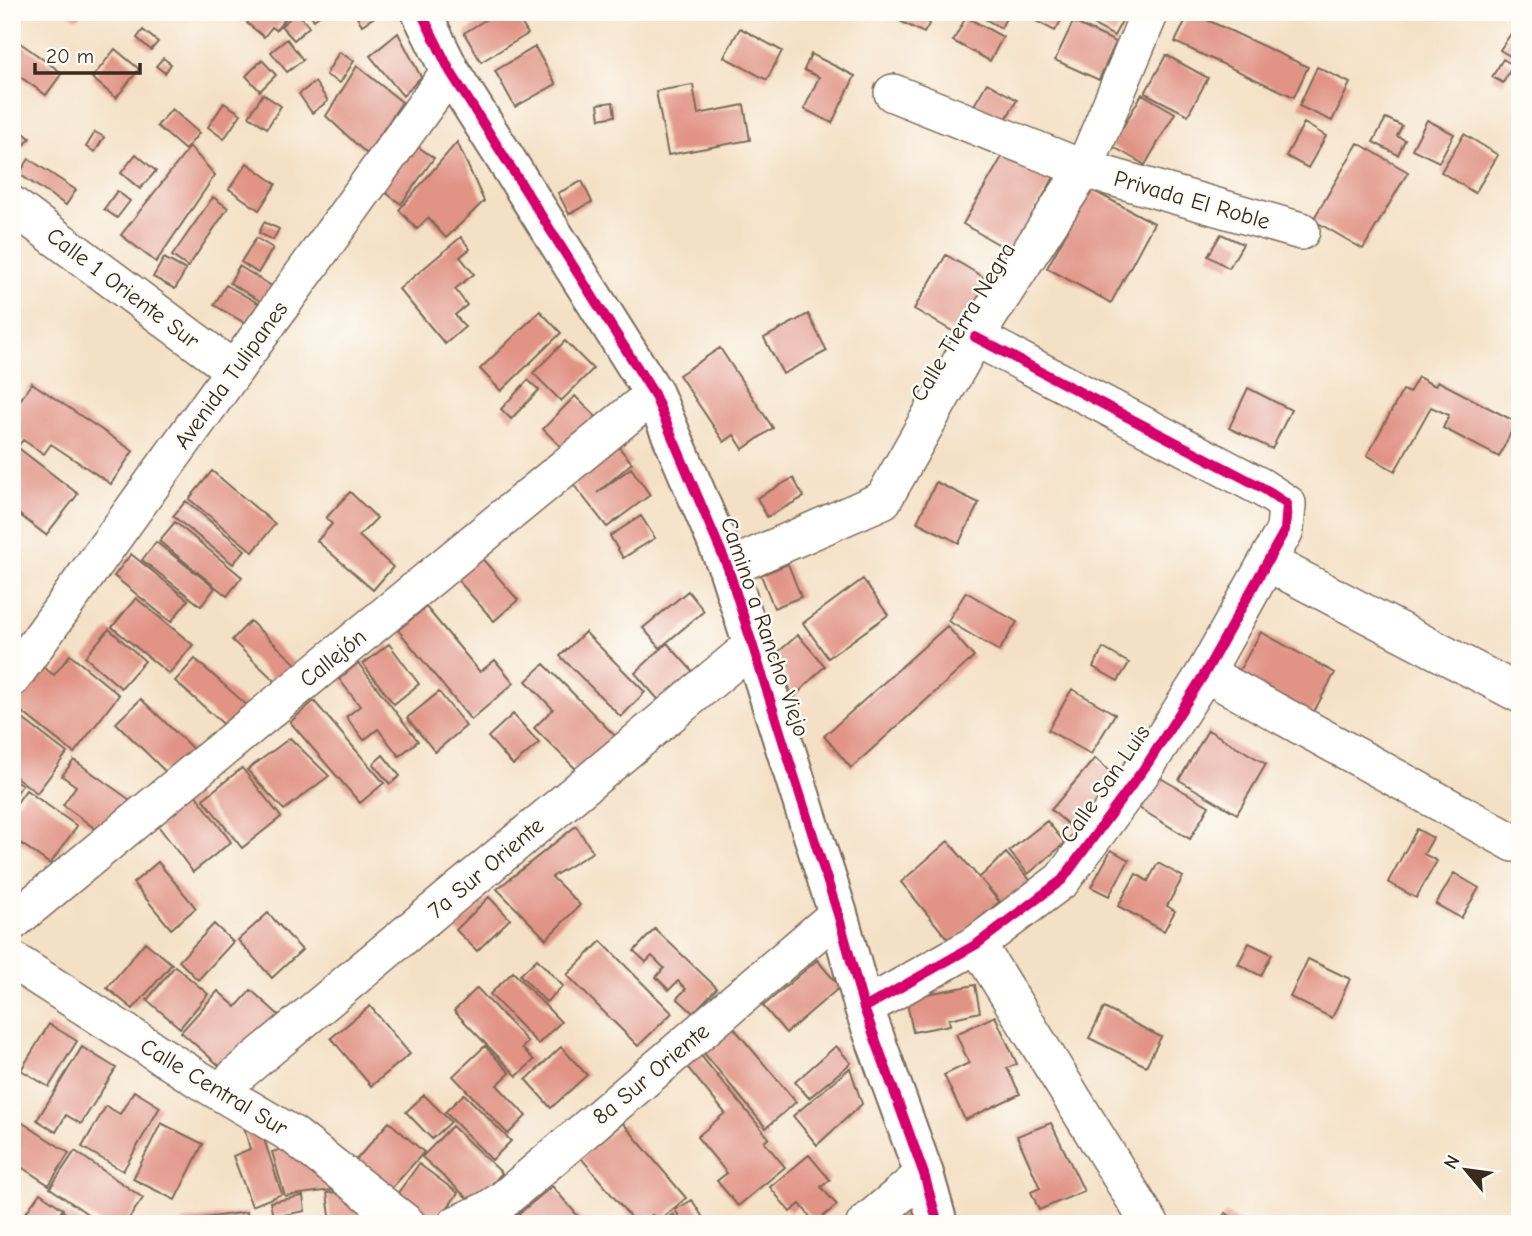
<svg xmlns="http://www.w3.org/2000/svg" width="1532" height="1236" font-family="'Comic Neue',sans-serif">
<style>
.building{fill:#e19385}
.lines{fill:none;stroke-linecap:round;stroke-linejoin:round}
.minor-casing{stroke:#7c6a58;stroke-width:40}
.tertiary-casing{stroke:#7c6a58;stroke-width:42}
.minor{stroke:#fff;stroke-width:37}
.tertiary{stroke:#fff;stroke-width:38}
.cycleway-casing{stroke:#fdfcf7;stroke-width:15}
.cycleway{stroke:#d6006c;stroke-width:10}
.labels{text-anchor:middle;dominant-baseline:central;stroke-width:5;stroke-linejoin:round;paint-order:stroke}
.street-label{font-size:23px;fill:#3b2a1e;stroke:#fdfcf7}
</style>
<rect width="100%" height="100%" fill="#fdfcf7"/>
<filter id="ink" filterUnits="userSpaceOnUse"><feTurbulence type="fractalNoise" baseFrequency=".0143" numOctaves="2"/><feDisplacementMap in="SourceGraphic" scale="14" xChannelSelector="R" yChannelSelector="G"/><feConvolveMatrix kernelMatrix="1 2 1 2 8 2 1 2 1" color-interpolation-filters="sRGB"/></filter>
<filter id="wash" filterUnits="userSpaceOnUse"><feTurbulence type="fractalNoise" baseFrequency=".00686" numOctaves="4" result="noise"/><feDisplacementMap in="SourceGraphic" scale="28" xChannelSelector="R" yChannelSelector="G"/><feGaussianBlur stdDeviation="1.57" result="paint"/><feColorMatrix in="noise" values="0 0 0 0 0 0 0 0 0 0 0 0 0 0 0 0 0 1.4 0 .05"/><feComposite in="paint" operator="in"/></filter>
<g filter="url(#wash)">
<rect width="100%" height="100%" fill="#f4e0c5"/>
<g id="blocks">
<path class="building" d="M67,12h15l-5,7z
M256,12h35l-15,18 -4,-3 -8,10 -17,-14z
M297,12l12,15 -15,13 -13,-14z
M309,12h15l-10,8z
M354,12h28l-20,13z
M498,12h17l13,22 -47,28 -17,-29z
M905,12h31l-12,21 -24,-12z
M973,12h36l-8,16z
M1041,12h25l-11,19 -19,-10z
M1076,12h31l15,9 -8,15 -39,-21z
M1190,12l118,55 -14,30 -119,-55z
M966,17l37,20 -13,24 -37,-20z
M1073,22l43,20 -17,38 -44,-20z
M740,28l42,23 -15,29 -43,-23z
M143,30l15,12 -7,8 -14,-12z
M1512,32l8,5v25l-20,-12z
M398,33l23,44 -18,19 -33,-40z
M12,37l50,36 -16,22 -34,-24z
M287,39l16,21 -16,12 -16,-20z
M535,47l21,37 -41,23 -20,-36z
M115,49l24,20 -23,29 -24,-20z
M339,52l15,9 -14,22 -14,-8z
M811,54l44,22 -23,47 -28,-14 15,-32 -15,-7z
M1166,55l42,23 -20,37 -43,-22z
M163,58l8,6 -6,9 -9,-7z
M1503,59l10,6 -10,18 -11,-6z
M262,60l14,15 -16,16 -14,-15z
M357,66l45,36 -35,52 -41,-38z
M1317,67l33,16 -18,38 -33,-15z
M315,82l13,19 -16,12 -13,-19z
M987,83l30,17 -14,24 -30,-17z
M693,85l5,29 46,-9 6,35 -82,15 -12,-64z
M263,94l18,12 -14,22 -18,-12z
M1142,94l33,19 -30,52 -33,-19z
M613,102l2,14 -15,3 -2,-15z
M224,103l17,11 -17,25 -16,-12z
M172,109l27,24 -14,17 -28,-24z
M1386,118l16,8 -5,10 8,4 -7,15 -25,-13z
M1427,120l27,14 -15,28 -27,-13z
M1304,123l22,13 -18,32 -22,-12z
M12,124l18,14 -18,23z
M95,132l9,5 -9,15 -9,-5z
M1464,134l34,21 -23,38 -34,-21z
M407,139l27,19 -33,46 -27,-20z
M457,142l27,59 -38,37 -18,-20 -11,11 -18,-19z
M1358,143l50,29 -45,77 -50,-29z
M190,147l25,28 -59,87 -35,-27z
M1006,150l48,27 -42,75 -49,-28z
M136,154l20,17 -16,18 -19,-16z
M29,159l47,31 -10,15 -47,-31z
M247,163l29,21 -17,26 -30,-21z
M582,181l10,21 -23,12 -11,-21z
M1090,189l64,34 -43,80 -64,-35z
M117,191l13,10 -13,17 -13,-9z
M213,197l15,11 -40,59 -16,-11z
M264,222l15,7 -6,11 -14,-7z
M1221,234l22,10 -14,24 -21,-12z
M461,237l9,12 -10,8 14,17 -19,15 12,16 -12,10 10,12 -20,17 -46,-55z
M256,238l17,10 -15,25 -17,-11z
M946,255l46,27 -31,54 -47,-27z
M164,258l22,12 -11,19 -22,-12z
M239,266l36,22 -10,16 -35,-21z
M226,285l35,20 -11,21 -36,-21z
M540,311l21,22 -60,58 -21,-22z
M808,314l19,37 -44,23 -19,-36z
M565,341l28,28 -32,32 -28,-28z
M720,348l53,80 -30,21 -9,-14 -10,7 -45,-67z
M1418,377l17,9 3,-5 78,41 -17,35 -56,-29 6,-13 -18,-8 -36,64 -28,-16 36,-65 6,3z
M528,380l11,10 -28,29 -10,-10z
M32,383l101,68 -22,33 -60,-40 -7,10 -21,-14 -4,5 -7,-6v-27z
M1248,388l43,22 -19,39 -43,-21z
M575,396l21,21 -32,33 -21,-21z
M611,438l21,25 -35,30 34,-25 19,27 -43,32 -41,-52z
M12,443l66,51 -32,41 -34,-26z
M212,471l63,53 -22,28 -64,-53z
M793,478l11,19 -37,20 -10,-19z
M936,482l43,21 -20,40 -42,-21z
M350,492l27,26 -18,18 34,31 -20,23 -56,-49 15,-17 -6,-6z
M186,501l59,49 -12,14 -60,-48z
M641,516l14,22 -32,20 -13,-22z
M175,522l67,55 -15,19 -68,-55z
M156,542l59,46 -14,18 -59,-46z
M131,554l57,46 -17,22 -57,-46z
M479,555l39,45 -24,21 -39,-44z
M788,564l13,33 -27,11 -13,-33z
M863,579l25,36 -60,43 -25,-35z
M688,591l16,20 -44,37 -17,-20z
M966,592l51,30 -18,29 -51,-30z
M136,598l57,47 -24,29 -57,-47z
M426,607l54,65 15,-12 19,23 -43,37 -73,-90z
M250,621l46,43 -19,19 -45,-43z
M947,626l27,31 -123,111 -27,-32z
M109,629l36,32 -24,27 -36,-31z
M585,632l60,60 -24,25 -61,-61z
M1261,632l74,41 -28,51 -75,-41z
M798,635l27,31 -32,32 -16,-45z
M667,643l29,32 -33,30 -28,-32z
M389,644l30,40 -25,20 -31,-40z
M1103,648l26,15 -11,18 -25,-14z
M70,655l49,40 -45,58 -62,-49v-4l28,-35 14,10z
M195,659l54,48 -20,22 -54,-48z
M358,663l60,78 -19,15 -21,-27 -14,11 -18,-23 14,-11 -21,-27z
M544,664l75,76 -36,36 -49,-48 19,-19 -27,-28z
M1072,689l43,25 -24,40 -43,-24z
M439,692l27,34 -31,26 -28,-34z
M141,699l54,52 -25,25 -54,-53z
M314,701l70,82 -24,20 -70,-81z
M513,714l26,29 -26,22 -25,-28z
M19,716l48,37 -30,40 -25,-19v-49z
M1208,730l58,34 -29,50 -58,-34z
M290,738l39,38 -45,34 -37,-40z
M383,755l17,21 -10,8 -17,-20z
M1095,758l23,21 -43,51 -24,-20z
M74,760l56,40 -33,30 -34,-25 13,-19 -14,-10z
M242,768l39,49 -39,31 -39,-49z
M1157,776l52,30 -19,33 -51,-31z
M12,778l10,7 -10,15z
M26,790l51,36 -27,38 -38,-27v-27z
M195,794l36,48 -38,30 -37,-49z
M1047,821l18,22 -37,31 -19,-23z
M576,826l17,26 -41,25 28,28 -34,34 -49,-50z
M1417,829l16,9 -9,16 13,7 -21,37 -28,-16z
M948,841l31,37 27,-25 24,27 -27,25 -22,-26 18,23 -48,41 -50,-61z
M1111,850l18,10 -20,36 -18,-9z
M158,862l38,46 -25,21 -38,-46z
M1158,863l25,14 -16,29 8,5 -11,20 -46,-25 18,-32 12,7z
M1454,873l25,15 -18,30 -25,-14z
M489,897l21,22 -33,32 -21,-21z
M268,913l34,37 -30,28 -34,-38z
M214,924l19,18 -35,38 -19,-19z
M655,929l62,59 -24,25 -16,-15 9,-9 -8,-8 -9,9 -13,-13 8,-9 -12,-12 -6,6 -12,-11z
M601,941l71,72 -34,33 -71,-71z
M145,942l27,22 -39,45 -26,-21z
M1249,943l23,11 -11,22 -23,-12z
M537,959l26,27 -17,16 -26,-27z
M1308,959l42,20 -18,39 -42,-21z
M817,960l23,27 -54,46 -23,-27z
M175,966l33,28 -28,34 -33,-28z
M513,972l48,50 -23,22 -48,-50z
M975,985l5,27 -31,7 1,6 -37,7 -7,-34z
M477,988l51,54 -6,6 12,12 -17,16 -63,-65z
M251,990l30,27 -51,58 -49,-43 37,-41 18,16z
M370,1006l40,48 -39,32 -40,-48z
M1104,1008l57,29 -15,29 -57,-28z
M995,1016l22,48 -10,4 13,26 -55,26 -21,-45 25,-12 -13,-29z
M49,1024l28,17 -28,46 -28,-17z
M733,1027l63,75 -30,26 -63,-76z
M485,1046l25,27 -13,12 29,31 -18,18 -55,-58z
M836,1046l15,17 -42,35 -14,-16z
M82,1047l34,21 -35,56 -15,-9 -10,17 -19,-12z
M561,1047l26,28 -36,33 -25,-28z
M697,1051l72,87 -5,4 21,25 -47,39 -21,-25 10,-8 -30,-36 28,-24 -42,-51z
M850,1068l12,36 -45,41 -24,-29z
M134,1091l26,16 -37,64 -41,-24 24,-41 14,8z
M464,1094l47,47 -19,19 -47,-48z
M424,1095l27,27 -19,17 -26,-27z
M12,1116l57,37 -20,32 -37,-24z
M389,1122l35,30 -34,38 -34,-30z
M161,1123l42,21 -28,56 -42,-21z
M623,1123l63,75 -28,24 -6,-7 -10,9h-6l-55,-66z
M1051,1123l33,68 -45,19 -8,-18 9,-4 -23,-52z
M452,1126l50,47 -28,31 -52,-47z
M244,1127l18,6 20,61 -30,12 -19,-50 17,-7z
M300,1144l55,43 -70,9 -13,-44z
M75,1151l68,47 -18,26h-23l-52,-36z
M809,1155l21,25 -9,7 16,18 -22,18 -15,-19 -10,8 -20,-25z
M419,1164l39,29 -22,31 -39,-30z
M552,1186l33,38h-64l-7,-6z
M362,1190l9,34h-40l-4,-31z
M40,1193l23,16 -11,15h-34z
M303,1196l2,15 -32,6 -3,-15z
M692,1200l15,24h-23l-9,-14z
M63,1211l21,13h-29z
M907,1211l4,13h-27z
M247,1212l2,12h-66v-3z
M1225,1213l20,11h-26z
M673,1214l7,10h-22z"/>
</g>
</g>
<g filter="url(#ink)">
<use href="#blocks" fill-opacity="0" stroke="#7c6a58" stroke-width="2"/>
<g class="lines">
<g class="minor-casing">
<path id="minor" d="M893,93l191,76 217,62
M12,205l222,165
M1267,562l253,132
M728,568l155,-68 92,-163 109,-168 66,-157
M1205,673l309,170
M12,678l438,-607
M12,922l642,-528
M977,944l173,280
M12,960l186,119 95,56 114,89
M864,1008l113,-64 85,-64 86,-117 57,-90 80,-143 2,-26 -26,-17 -286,-150
M222,1091l15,-16 514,-428
M457,1224l31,-14 15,-10 335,-286
M865,1224l59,-50"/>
</g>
<g class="tertiary-casing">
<path id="tertiary" d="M421,12l29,59 204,323 74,174 110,346 26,94 60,166 14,50"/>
</g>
<use href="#minor" class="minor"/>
<use href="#tertiary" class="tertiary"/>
<g class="cycleway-casing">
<path id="cycleway" d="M421,12l29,59 204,323 74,174 110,346 26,94 60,166 14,50
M864,1008l113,-64 85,-64 86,-117 57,-90 80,-143 2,-26 -26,-17 -286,-150"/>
</g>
<use href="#cycleway" class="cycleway"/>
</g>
</g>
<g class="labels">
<g class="street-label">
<text transform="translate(1192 200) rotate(16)">Privada El Roble</text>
<text transform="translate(123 288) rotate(37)">Calle 1 Oriente Sur</text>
<text transform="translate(963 322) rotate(-59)">Calle Tierra Negra</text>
<text transform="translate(231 375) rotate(-54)">Avenida Tulipanes</text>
<text transform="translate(765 627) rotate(71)">Camino a Rancho Viejo</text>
<text transform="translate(333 658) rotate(-39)">Callejón</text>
<text transform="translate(1105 784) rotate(-55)">Calle San Luis</text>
<text transform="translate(486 868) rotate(-40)">7a Sur Oriente</text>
<text transform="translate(651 1074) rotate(-40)">8a Sur Oriente</text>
<text transform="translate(214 1087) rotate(31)">Calle Central Sur</text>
</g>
</g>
<rect width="1532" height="1236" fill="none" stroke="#fdfcf7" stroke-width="42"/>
<g transform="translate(1466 1170) rotate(299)" stroke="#fdfcf7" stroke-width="5" paint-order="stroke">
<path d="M0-5L12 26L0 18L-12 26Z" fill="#3b2a1e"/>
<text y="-10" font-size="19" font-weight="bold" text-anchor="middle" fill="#3b2a1e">N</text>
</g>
<path d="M35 63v10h105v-10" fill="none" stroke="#3b2a1e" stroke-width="3.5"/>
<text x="46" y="63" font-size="21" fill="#3b2a1e" stroke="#fdfcf7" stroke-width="5" paint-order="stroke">20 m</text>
</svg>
